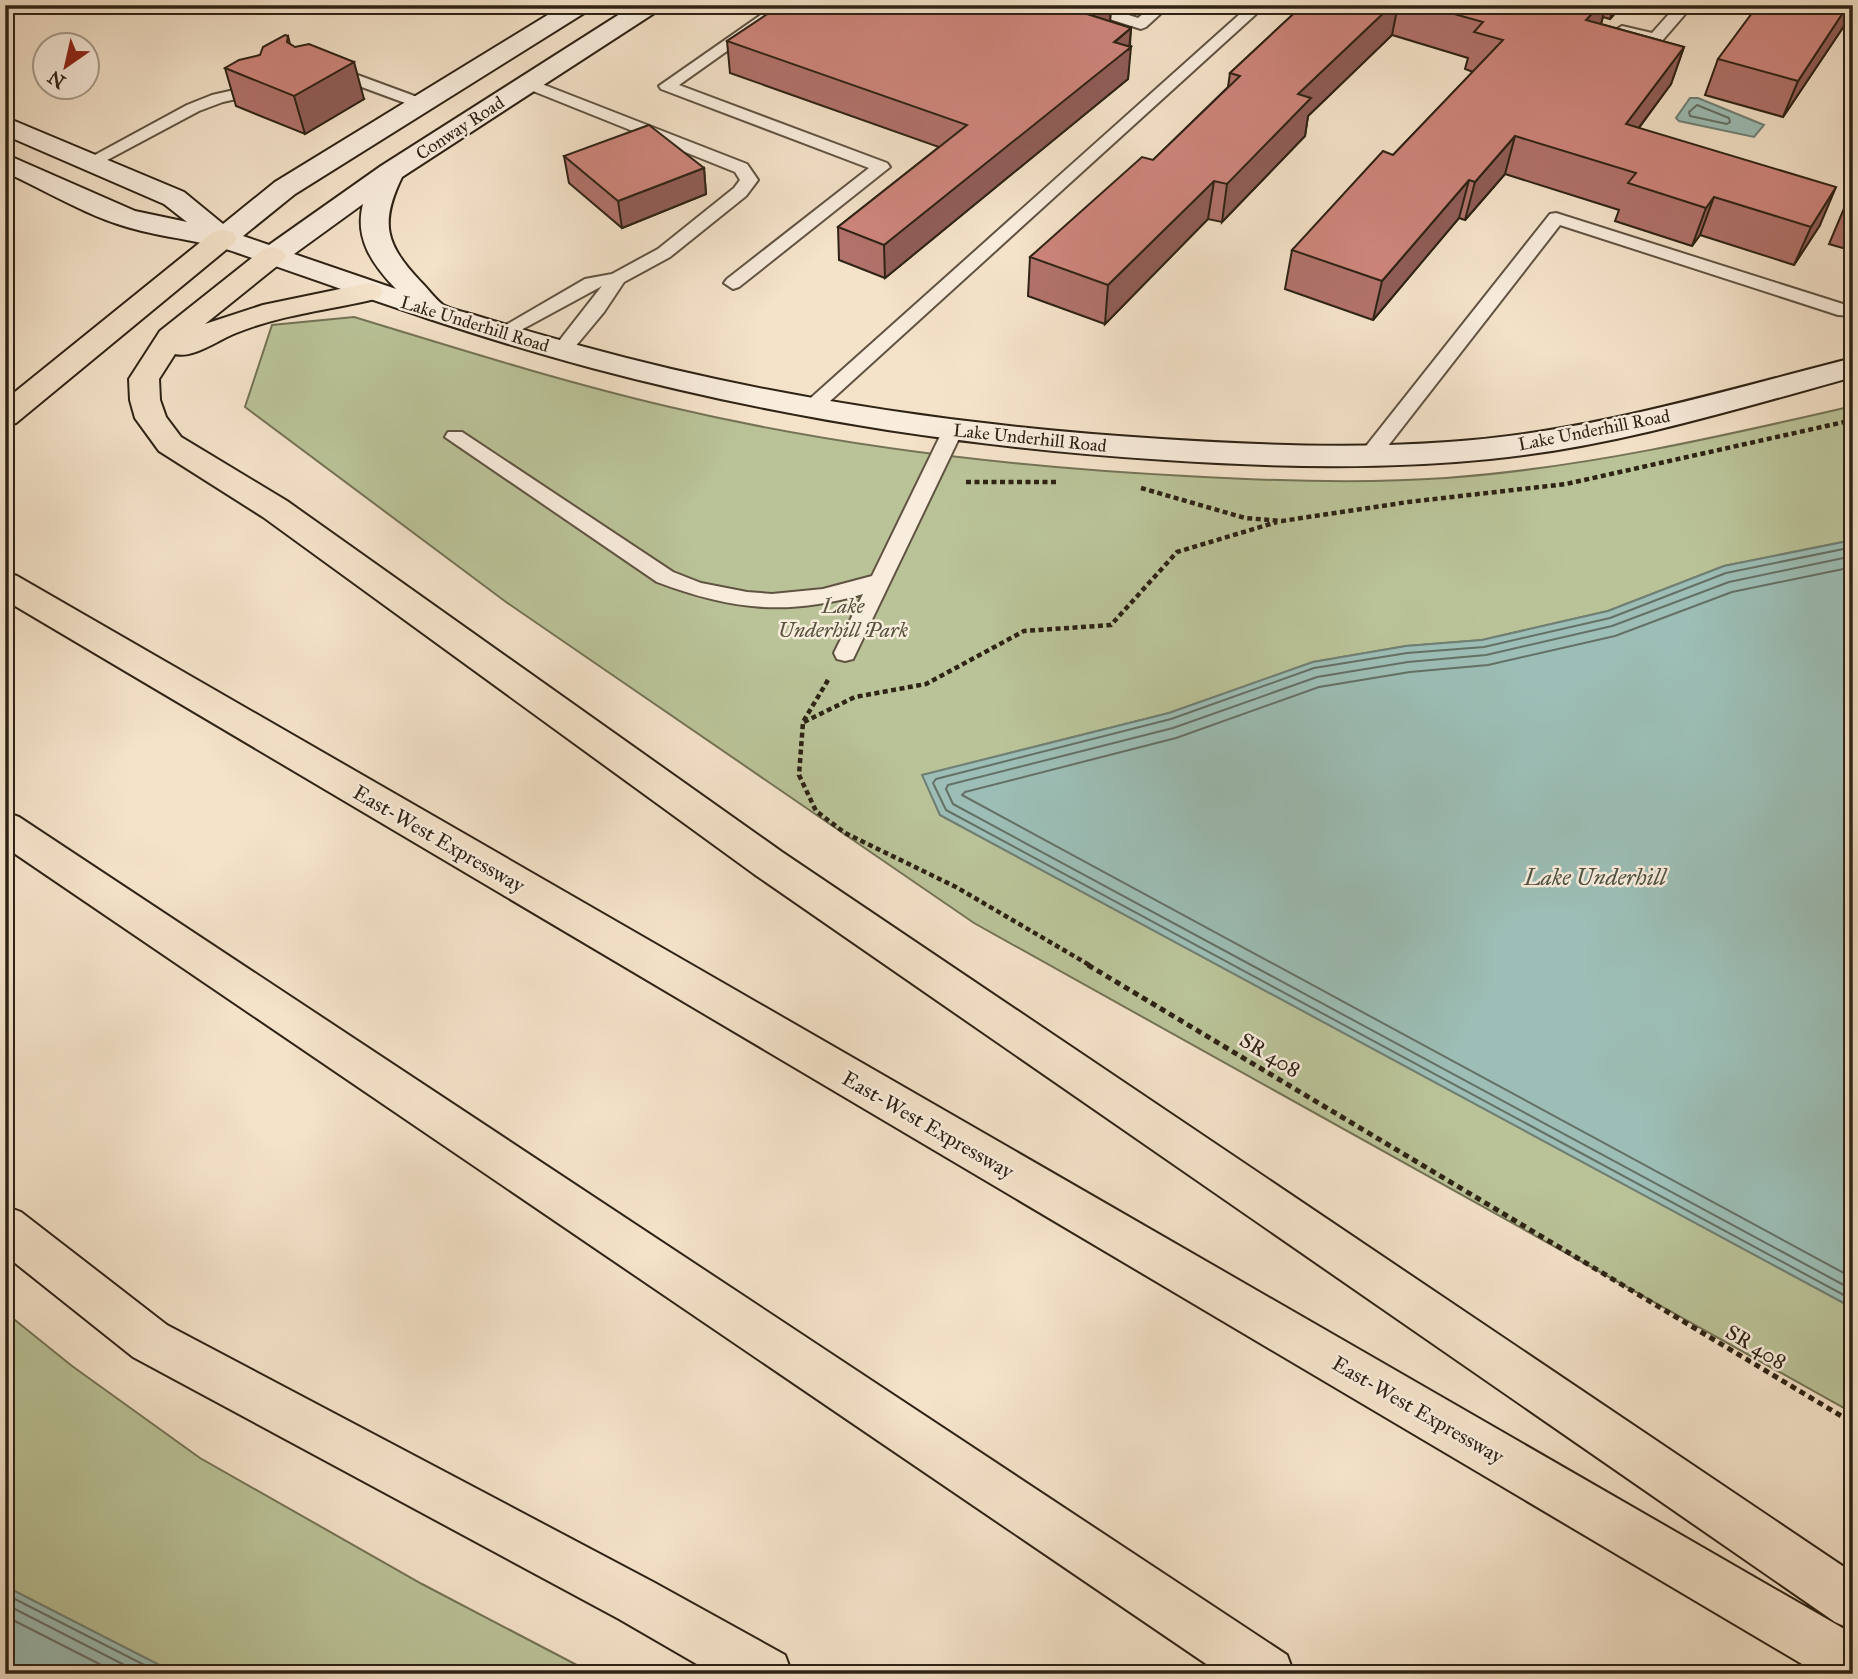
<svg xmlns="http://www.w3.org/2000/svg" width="1858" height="1679" font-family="'IM FELL Great Primer',serif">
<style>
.green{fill:#bac398;stroke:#747356;stroke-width:2}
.water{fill:#9cbeb6;stroke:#708076;stroke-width:2}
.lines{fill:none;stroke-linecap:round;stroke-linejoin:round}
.shore{stroke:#657066;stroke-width:2}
.service-casing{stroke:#605342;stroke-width:4}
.secondary-casing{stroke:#2e2315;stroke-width:4}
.motorway-casing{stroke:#2e2315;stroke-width:4}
.path-far1{stroke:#2e2315;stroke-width:4.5;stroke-dasharray:5 3.5;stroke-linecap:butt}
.path{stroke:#2e2315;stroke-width:5;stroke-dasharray:6 4.5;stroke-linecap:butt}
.service{fill:#f8ecdc;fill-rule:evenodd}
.secondary{fill:#f8ecdc;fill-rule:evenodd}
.motorway{fill:#f4e2c9;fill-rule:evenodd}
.wall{fill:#b1726b;stroke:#2e2315;stroke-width:2}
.shaded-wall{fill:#905d57;stroke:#2e2315;stroke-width:2}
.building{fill:#ce857c;stroke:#2e2315;stroke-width:2}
.labels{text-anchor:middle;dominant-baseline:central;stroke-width:5;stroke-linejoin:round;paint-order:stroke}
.far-street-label{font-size:18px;fill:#2e2315;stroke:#f8ecdc}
.park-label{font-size:21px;font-style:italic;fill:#58533c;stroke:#f8ecdc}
.street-label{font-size:21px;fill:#2e2315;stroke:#f8ecdc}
.water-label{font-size:23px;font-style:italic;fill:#4f5245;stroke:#f8ecdc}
</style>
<rect width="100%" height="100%" fill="#f4e2c9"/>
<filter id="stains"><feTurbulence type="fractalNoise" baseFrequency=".00286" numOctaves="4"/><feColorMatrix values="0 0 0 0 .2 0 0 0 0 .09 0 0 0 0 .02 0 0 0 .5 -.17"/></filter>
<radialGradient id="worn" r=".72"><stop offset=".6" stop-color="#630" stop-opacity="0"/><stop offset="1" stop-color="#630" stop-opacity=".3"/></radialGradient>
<path class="green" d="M354,317c105,32 209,65 316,90 169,40 343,60 516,69 86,5 174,8 260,2 137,-10 273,-41 407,-72v134l-129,26 -116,45 -126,29 -76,6 -93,16 -144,51 -246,62 17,40 913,493v105l-879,-490 -468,-321 -261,-195 27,-82z
M5,1312l67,54 128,92 222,126 172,90h-425l-164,-83z"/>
<path class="water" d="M1690,98h8l66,27 -10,12 -75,-16 -3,-3z
M1853,540v768l-913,-493 -18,-40 247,-62 144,-51 93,-16 76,-6 126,-29 116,-45z
M5,1586l172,88h-172z"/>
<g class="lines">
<path class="shore" d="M1697,105l32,13 1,4 -3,2 -37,-8 -1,-4z
M1853,547l-127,26 -116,45 -126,29 -77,6 -93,15 -143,51 -235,60 -3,4 13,27 907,490
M1853,556l-124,26 -117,44 -126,29 -78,7 -91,15 -144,51 -225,57 -2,4 7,15 900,486
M1853,567l-121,25 -117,44 -127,29 -78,7 -91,15 -143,51 -211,54 -3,3 891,483
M5,1594l157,80
M5,1604l137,70
M5,1616l114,58"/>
<g class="service-casing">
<path id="service" d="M775,5h17l-113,80 208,78 3,4 -151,120 -6,2 -9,-6 3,-4 142,-111 -208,-79 -2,-3z
M1073,5h24l41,13 16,-13h16l-24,22 -5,2 -66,-21z
M1250,5h16l-448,407h-14l-3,-4 3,-4z
M1677,5h16l-32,37c-12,3 -38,-3 -47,-11l8,-5 30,7z
M333,66l95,35 2,3 -8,5 -6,-2 -84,-31 -11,-1 -2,-3 2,-3z
M529,79l218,85 11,16 -12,16 -76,61 -46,25 -20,30 -35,42 -7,2 -10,-6 50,-64 -94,51 -7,2 -9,-6 93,-54 27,-5 46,-25 76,-61 6,-8 -5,-8 -212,-85 -2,-3 2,-3z
M265,83l8,5 -2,3 -48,11 -24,9 -103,55 -6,1 -8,-5 105,-57 25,-10z
M1556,213l290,92 7,-1v12l-15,-1 -278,-90 -183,235h-14l-3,-5 3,-5 187,-236z
M953,424l7,2 3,4 -107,223 -3,6 -8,2 -8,-2 -3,-6 29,-59c-76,22 -132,16 -206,-12l-212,-145 3,-5h14l211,140 28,11 46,9 25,2 51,-5 49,-13 71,-146 3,-4z"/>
</g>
<g class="secondary-casing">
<path id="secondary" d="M564,5h29l-4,5 -294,184 -52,42 26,9 112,-79 253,-161h29l-4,5 -257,167c-23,47 -16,68 19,105 7,7 15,18 22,23 8,5 22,7 31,10 35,11 71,21 107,31 189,52 385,81 581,93 95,6 191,10 286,3 140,-9 270,-50 405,-84v19c-120,33 -239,70 -363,82 -107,11 -216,8 -324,1 -194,-12 -386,-42 -574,-92 -120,-32 -237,-74 -354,-115 -36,-13 -74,-15 -111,-26 -42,-12 -82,-37 -122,-55v-18l130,57 52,11 -23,-18 -159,-69v-18l179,75 39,32 52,-42zM363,204c-9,35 10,61 33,85l-102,-35z"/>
</g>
<g class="motorway-casing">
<path id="motorway" d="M223,230l10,2 4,6 -4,6 -217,179 -11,3v-26l208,-168z
M272,247l10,3 4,6 -4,6 -77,62 58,-19 106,-22 10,3 4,6 -4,6c-48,12 -97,16 -143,35 -18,7 -43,26 -61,21l-16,25 1,21 6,17 15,20 106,64 495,351 1071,721v57l-18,-8 -1081,-748 -491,-357 -104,-66 -24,-33 -5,-18 -1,-21 31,-48 102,-81z
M5,572l12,4 1836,1058v40h-34l-1814,-1074z
M5,812l14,5 1268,838 7,19h-73l-1216,-827z
M5,1206l16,6 146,113 488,258 130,72 7,19h-78l-95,-55 -486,-262 -128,-102z"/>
</g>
<path class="path-far1" d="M966,482h93
M1141,488l104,30 37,3 126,-19 158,-18 287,-64
M828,680l-25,42 -4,53 17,36 29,22 111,54 135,79
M804,722l51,-25 71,-13 98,-53 87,-6 66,-73 100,-30"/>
<path class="path" d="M1088,965l765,458"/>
<use href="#service" class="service"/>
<use href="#secondary" class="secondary"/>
<use href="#motorway" class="motorway"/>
</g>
<path class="wall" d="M781,5h349l-7,6 -12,-4 -1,14 21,7 -3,51 -243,199 -46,-18 -1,-33 101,-80 -209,-74 -3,-32z
M1303,5h319l-12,14 -7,-2 -2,7 83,23 -13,37 -32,44 181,97 -26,40 -94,-30 -8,11 -77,-25 4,-11 -114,-36 -40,46 -6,-2 -86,102 -88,-31 7,-39 101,-95 80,-83 -8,-3 3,-11 -76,-23 -84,81 -3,20 -83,86 -14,-3 -103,105 -77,-28 2,-39 123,-97 75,-73 2,-14z
M1853,5v20l-7,-2 -63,94 -78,-22 13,-36z
M288,36l2,8 74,55 -59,35 -69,-28 -11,-38 35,-13z
M564,156l140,12 2,26 -84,34 -53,-45z
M1853,194v57l-24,-7 16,-38z"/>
<path class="shaded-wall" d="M1093,5h18l-1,17 -26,-9z
M1124,5h6l-7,6z
M1392,5h6l-6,30 -84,81 -3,20 -83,86 5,-38 71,-90z
M1600,5h6l-7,26 -13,-11z
M1614,5h8l-12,14z
M1848,5h5l-7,18 -63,94 15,-36z
M1131,28l-2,21 2,-2 -3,32 -243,199 -1,-33z
M1684,47l-13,37 -57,77 12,-37z
M354,62l10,37 -59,35 -11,-38z
M1515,136l-10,38 -40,46 10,-38z
M704,168l2,26 -84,34 -4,-27z
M1469,180l-10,38 -86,102 9,-39z
M1214,181l-6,38 -103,105 3,-39z
M1836,187l-16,38 -26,40 17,-38z
M1714,197l-14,38 -8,11 14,-38z"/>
<path class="building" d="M781,5h312l-9,8 47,15 -17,14 17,5 -247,198 -46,-18 129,-102 -240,-84z
M1303,5h89l-94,89 13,4 -84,86 -13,-3 -106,104 -78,-28 112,-100 11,3 87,-84 -10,-3z
M1422,5h178l-14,15 98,27 -58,77 210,63 -25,40 -97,-30 -8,11 -78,-25 8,-10 -121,-37 -40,46 -6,-2 -87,101 -90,-31 91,-99 10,4 110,-115 -29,-8 9,-10z
M1758,5h90l-50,76 -80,-22z
M285,35l3,1 -1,6 8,5 14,-3 45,18 -60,34 -69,-28 14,-8 21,-5 3,-8z
M649,125l55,43 -86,33 -54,-45z
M1853,194v15l-8,-3z"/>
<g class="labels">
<g class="far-street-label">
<text transform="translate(460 128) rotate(-33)">Conway Road</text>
<text transform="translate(475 324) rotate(17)">Lake Underhill Road</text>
<text transform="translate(1594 430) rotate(-11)">Lake Underhill Road</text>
<text transform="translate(1030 438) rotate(6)">Lake Underhill Road</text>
</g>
<g class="park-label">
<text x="843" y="606">Lake<tspan x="843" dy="24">Underhill Park</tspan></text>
</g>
<g class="street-label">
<text transform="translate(439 839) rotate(30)">East-West Expressway</text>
<text transform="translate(1270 1055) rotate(31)">SR 408</text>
<text transform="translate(928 1125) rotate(30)">East-West Expressway</text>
<text transform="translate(1756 1347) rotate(31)">SR 408</text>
<text transform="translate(1418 1410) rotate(30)">East-West Expressway</text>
</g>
<g class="water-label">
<text x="1595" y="877">Lake Underhill</text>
</g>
</g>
<rect width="1858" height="1679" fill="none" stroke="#f4e2c9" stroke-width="28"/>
<rect x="7" y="7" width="1844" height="1665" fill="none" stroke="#2e2315" stroke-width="3.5"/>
<rect x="14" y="14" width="1830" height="1651" fill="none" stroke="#2e2315" stroke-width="2"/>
<g transform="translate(66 66) rotate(214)"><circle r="33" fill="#f8ecdc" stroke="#a79c8c" stroke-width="2"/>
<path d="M0-5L12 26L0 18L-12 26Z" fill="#8f2418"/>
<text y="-10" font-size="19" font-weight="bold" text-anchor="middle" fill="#2e2315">N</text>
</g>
<rect width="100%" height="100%" filter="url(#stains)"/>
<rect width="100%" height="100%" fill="url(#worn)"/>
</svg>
